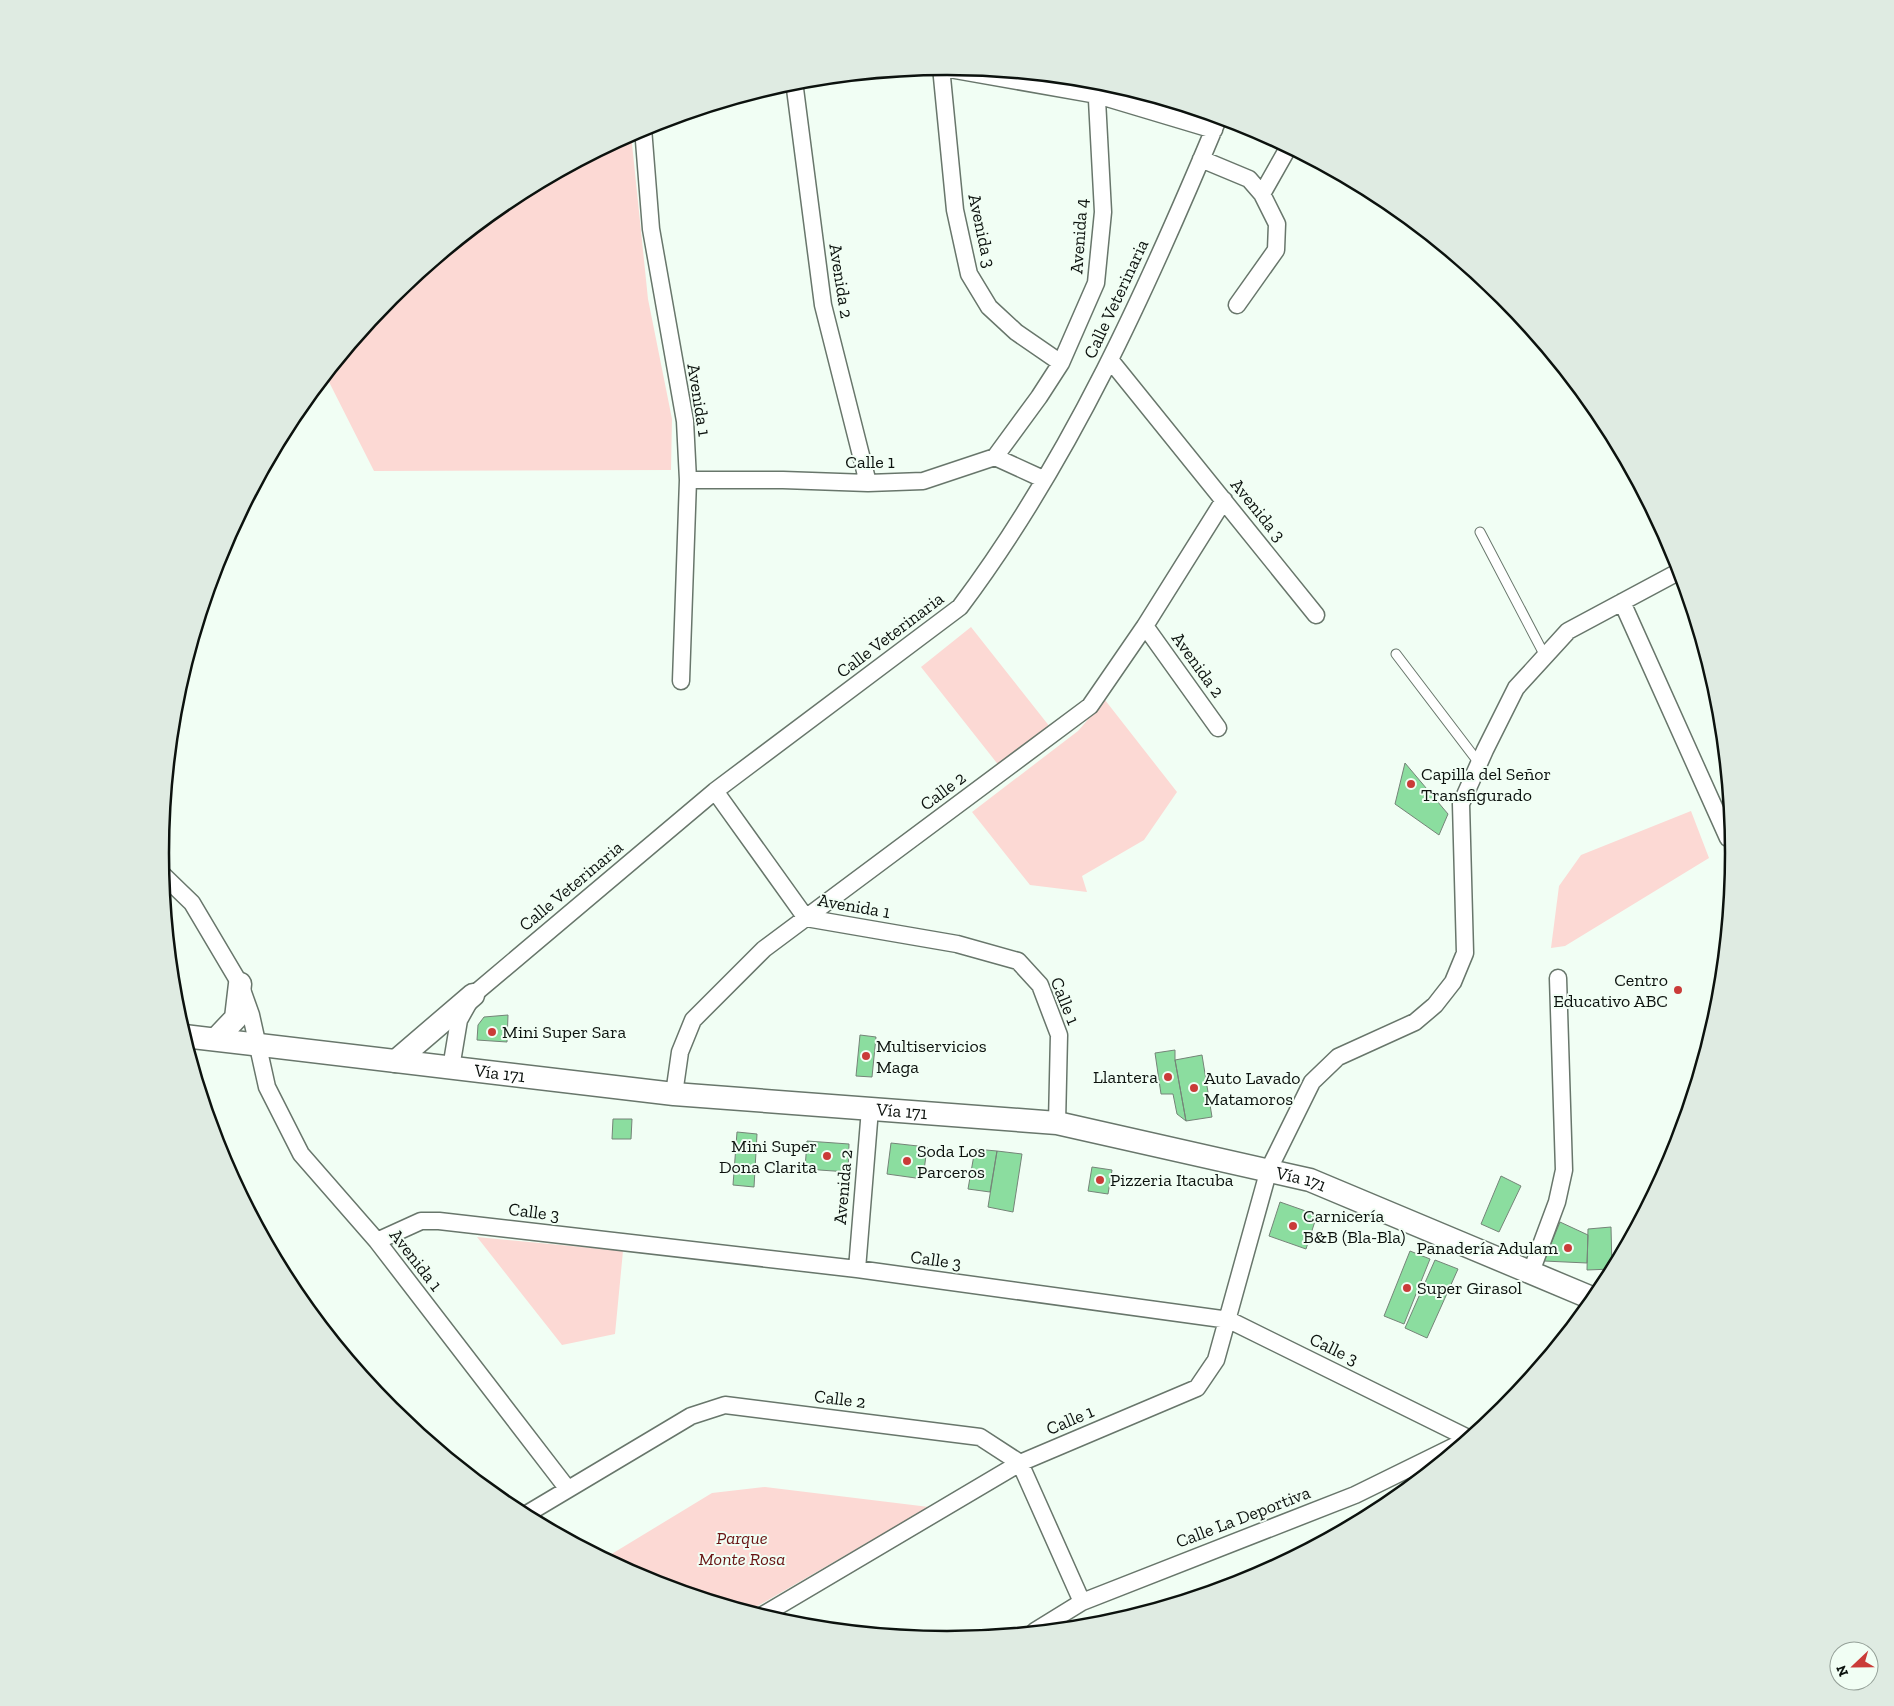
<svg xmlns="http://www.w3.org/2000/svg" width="1894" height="1706" font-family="'Zilla Slab',serif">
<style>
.green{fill:#fcd9d4}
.building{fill:#8bdd9f;stroke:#758478}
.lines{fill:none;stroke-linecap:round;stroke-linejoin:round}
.lane-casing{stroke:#68766b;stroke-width:11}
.street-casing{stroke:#68766b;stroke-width:19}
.secondary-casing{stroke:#68766b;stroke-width:25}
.lane{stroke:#fff;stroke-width:9}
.street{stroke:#fff;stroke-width:16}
.secondary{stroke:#fff;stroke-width:22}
.poi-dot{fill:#ca3b38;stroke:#f1fef4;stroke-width:2}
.labels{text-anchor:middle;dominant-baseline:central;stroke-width:4;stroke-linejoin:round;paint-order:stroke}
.street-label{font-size:18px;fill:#0c120e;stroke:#f1fef4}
.poi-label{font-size:18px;fill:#0c120e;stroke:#f1fef4;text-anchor:start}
.park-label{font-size:18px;font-style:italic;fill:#681313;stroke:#f1fef4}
.rim{fill:none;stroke:#0c120e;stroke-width:2.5}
</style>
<rect width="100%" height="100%" fill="#f1fef4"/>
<path class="green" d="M631,134l17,165 24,120 -1,51 -297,1 -48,-95 65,-80 119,-97z
M971,627l79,100 -50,40 -79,-100z
M1105,700l72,92 -33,48 -62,36 5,16 -57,-7 -58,-73 106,-81z
M1691,811l18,47 -144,88 -14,2 8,-62 22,-31z
M477,1237l146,14 -8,83 -53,11z
M765,1487l164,20 -180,104 -103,-31 -41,-22 107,-65z"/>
<path class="building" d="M1405,763l43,51 -9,21 -44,-31z
M508,1015l-1,27 -30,-2 1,-15 6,-8z
M860,1035l16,2 -4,40 -16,-1z
M1175,1050v10l11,61 -9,-7 -4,-20h-12l-6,-41z
M1202,1055l10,62 -26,4 -11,-61z
M613,1119h19l-1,20h-19z
M737,1132l20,2 -3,53 -21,-2z
M807,1141l42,3 -1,28 -43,-3z
M891,1143l36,4 -4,32 -36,-5z
M975,1149l22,2 -7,41 -22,-3z
M997,1151l25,3 -9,58 -25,-5z
M1092,1167l20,3 -4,24 -20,-3z
M1501,1176l20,10 -22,46 -18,-8z
M1280,1202l37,13 -11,34 -37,-13z
M1560,1222l28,13 -1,28 -43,-2z
M1611,1227l1,42 -25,1 1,-41z
M1410,1251l20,8 -26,65 -20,-8z
M1435,1260l23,9 -31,69 -22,-10z"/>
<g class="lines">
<g class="lane-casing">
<path id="lane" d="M1480,532l65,124
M1396,654l83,109"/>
</g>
<g class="street-casing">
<path id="street" d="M938,67l159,28 117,35
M941,67l14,143 14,64 20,33 27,25 45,31
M794,81l29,224 45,178
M643,128l8,101 34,192 3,59 -7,201
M1201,159l48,20 13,15 15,30 -1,26 -39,55
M1262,194l26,-46
M1111,361l205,254
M995,457l44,-60 22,-34 35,-80 7,-71 -7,-131
M688,480h95l85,3 55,-2 72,-24 48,22
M1622,602l106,236
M1145,626l73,102
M715,791l91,127 151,26 61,17 22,24 19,50 -2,88
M162,874l30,29 48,81 11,31 16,72 34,67 76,87 190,247
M451,1068l8,-48 14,-25 242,-204 245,-184c111,-148 188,-320 259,-490
M674,1094l6,-42 13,-32 71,-71 326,-243 55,-80 79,-126
M377,1241l44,-20h18l418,48 372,51 239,118
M857,1269l13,-160
M1531,1272l26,-70 7,-32 -6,-192
M525,1515l166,-99 34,-11 255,32 40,26 62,139
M763,1615l257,-152 177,-75 19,-28 53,-191 43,-87 26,-25 77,-35 20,-17 18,-23 12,-29 -4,-149 24,-54 31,-62 52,-57 112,-60
M1035,1631l47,-29 273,-107 110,-54"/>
</g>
<g class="secondary-casing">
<g id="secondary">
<path id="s1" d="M184,1036l490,58 383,29 253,57 284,119"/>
<path d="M216,1039l20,-21 4,-34"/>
<path d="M396,1061l77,-66"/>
</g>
</g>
<use href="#lane" class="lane"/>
<use href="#street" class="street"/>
<use href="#secondary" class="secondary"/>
</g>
<g class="poi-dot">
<circle cx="1411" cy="784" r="5"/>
<circle cx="1678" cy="990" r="5"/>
<circle cx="492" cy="1032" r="5"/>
<circle cx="866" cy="1056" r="5"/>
<circle cx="1168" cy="1077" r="5"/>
<circle cx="1194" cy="1088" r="5"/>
<circle cx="827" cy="1156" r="5"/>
<circle cx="907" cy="1161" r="5"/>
<circle cx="1100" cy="1180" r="5"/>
<circle cx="1293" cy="1226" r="5"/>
<circle cx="1568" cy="1248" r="5"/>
<circle cx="1407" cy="1288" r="5"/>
</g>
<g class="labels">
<g class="street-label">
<text transform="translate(982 231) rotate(78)">Avenida 3</text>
<text transform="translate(1079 236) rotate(-86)">Avenida 4</text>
<text transform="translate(841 281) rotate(81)">Avenida 2</text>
<text transform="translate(1116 299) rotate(-65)">Calle Veterinaria</text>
<text transform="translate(699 400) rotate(81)">Avenida 1</text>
<text x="870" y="462">Calle 1</text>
<text transform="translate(1258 510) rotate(51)">Avenida 3</text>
<text transform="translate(890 635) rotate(-37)">Calle Veterinaria</text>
<text transform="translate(1198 665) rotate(54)">Avenida 2</text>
<text transform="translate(943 791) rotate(-37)">Calle 2</text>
<text transform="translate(571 886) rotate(-40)">Calle Veterinaria</text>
<text transform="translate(854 906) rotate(10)">Avenida 1</text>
<text transform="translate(1065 1001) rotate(68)">Calle 1</text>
<text stroke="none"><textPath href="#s1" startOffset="318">Vía 171</textPath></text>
<text stroke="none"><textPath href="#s1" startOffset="722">Vía 171</textPath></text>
<text stroke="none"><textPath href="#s1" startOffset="1128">Vía 171</textPath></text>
<text transform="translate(843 1187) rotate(-85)">Avenida 2</text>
<text transform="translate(534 1212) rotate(7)">Calle 3</text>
<text transform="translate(416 1260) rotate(52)">Avenida 1</text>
<text transform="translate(936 1260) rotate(8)">Calle 3</text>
<text transform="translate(1334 1349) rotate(26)">Calle 3</text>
<text transform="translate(840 1399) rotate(7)">Calle 2</text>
<text transform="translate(1070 1420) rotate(-23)">Calle 1</text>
<text transform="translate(1243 1517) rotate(-21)">Calle La Deportiva</text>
</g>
<g class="poi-label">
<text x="1421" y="774">Capilla del Señor<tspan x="1421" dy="21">Transfigurado</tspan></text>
<text x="1668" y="980" text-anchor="end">Centro<tspan x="1668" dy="21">Educativo ABC</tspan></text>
<text x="502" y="1032">Mini Super Sara</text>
<text x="876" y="1046">Multiservicios<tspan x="876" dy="21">Maga</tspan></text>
<text x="1158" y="1077" text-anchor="end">Llantera</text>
<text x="1204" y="1078">Auto Lavado<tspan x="1204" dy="21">Matamoros</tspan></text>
<text x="817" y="1146" text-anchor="end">Mini Super<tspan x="817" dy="21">Dona Clarita</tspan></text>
<text x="917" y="1151">Soda Los<tspan x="917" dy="21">Parceros</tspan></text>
<text x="1110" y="1180">Pizzeria Itacuba</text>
<text x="1303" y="1216">Carnicería<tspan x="1303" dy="21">B&amp;B (Bla-Bla)</tspan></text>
<text x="1558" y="1248" text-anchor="end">Panadería Adulam</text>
<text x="1417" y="1288">Super Girasol</text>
</g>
<g class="park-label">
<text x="742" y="1538">Parque<tspan x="742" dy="21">Monte Rosa</tspan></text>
</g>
</g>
<path d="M0 0H1894V1706H0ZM169 853a778 778 0 1 1 1556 0a778 778 0 1 1-1556 0Z" fill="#dfebe2" fill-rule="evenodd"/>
<path class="rim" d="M169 853a778 778 0 1 1 1556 0a778 778 0 1 1-1556 0Z"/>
<g transform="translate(1854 1666) rotate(248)"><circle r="24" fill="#f1fef4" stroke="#95a098"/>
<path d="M0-4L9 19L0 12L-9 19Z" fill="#ca3b38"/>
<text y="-8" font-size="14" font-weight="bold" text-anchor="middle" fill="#0c120e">N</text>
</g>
</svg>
